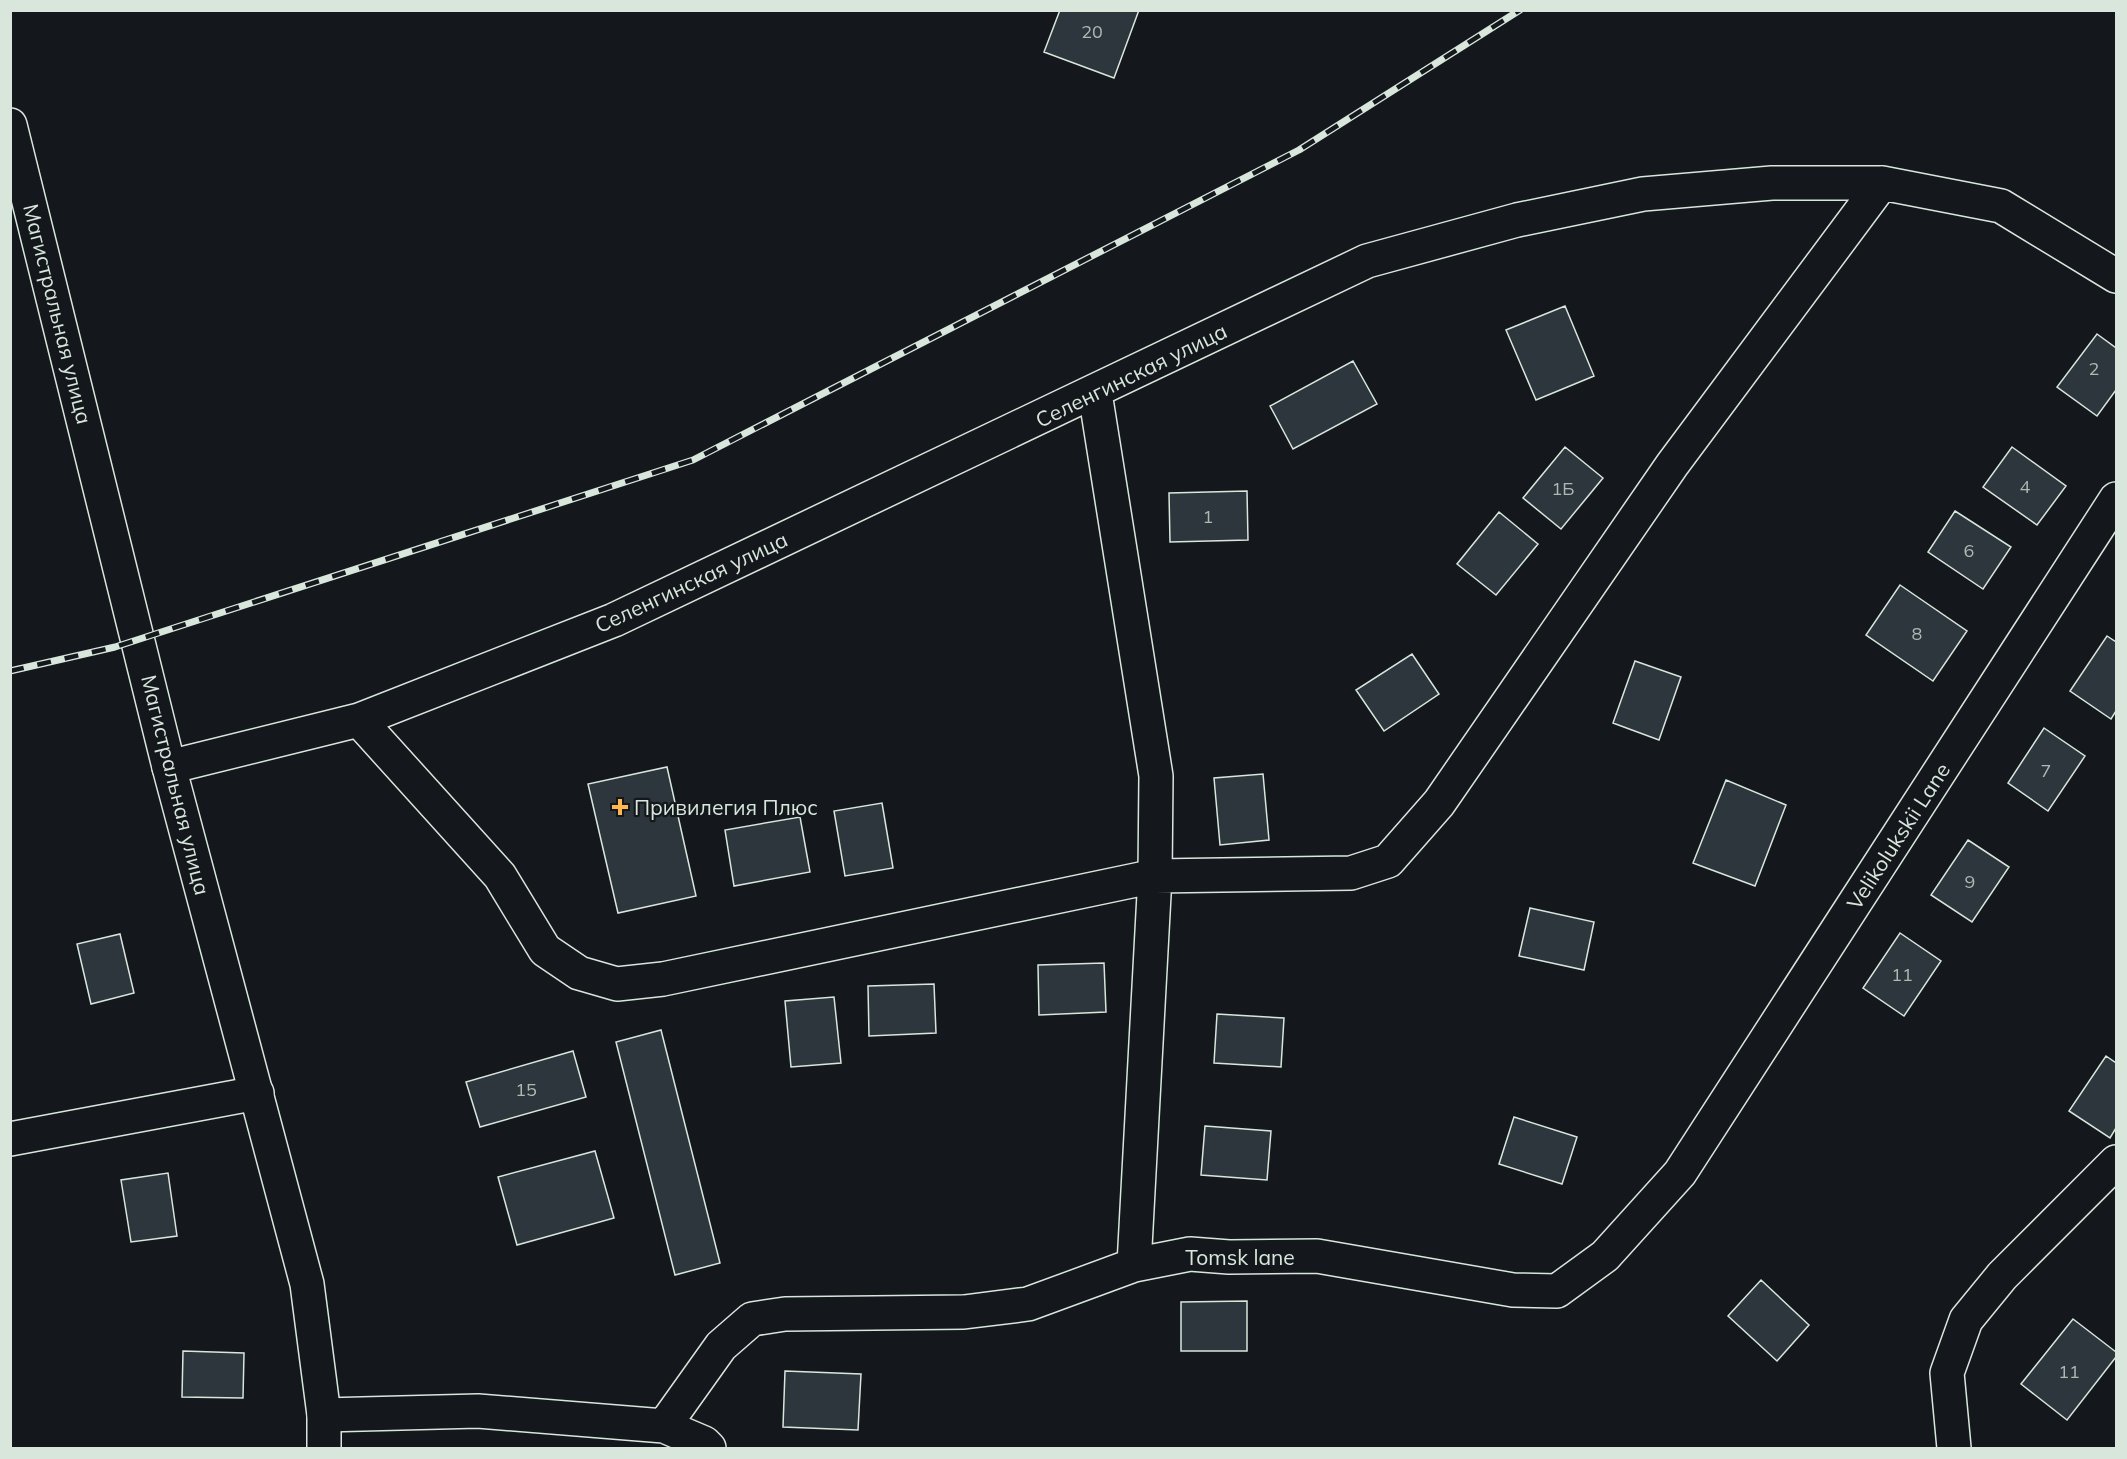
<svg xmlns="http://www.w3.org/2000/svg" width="2127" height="1459" font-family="Mulish,sans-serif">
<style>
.building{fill:#2c363c;stroke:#d8e6dc;stroke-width:1.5}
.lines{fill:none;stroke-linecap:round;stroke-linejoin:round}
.street-casing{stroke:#d8e6dc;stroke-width:36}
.secondary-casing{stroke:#d8e6dc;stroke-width:36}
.street{stroke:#14181c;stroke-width:33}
.secondary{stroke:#14181c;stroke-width:33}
.rail-casing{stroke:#d8e6dc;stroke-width:7}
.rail{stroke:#14181c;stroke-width:4.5;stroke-dasharray:14;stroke-linecap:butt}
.poi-dot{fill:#ffb74d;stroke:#14181c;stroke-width:2}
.labels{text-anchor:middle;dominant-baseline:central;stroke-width:4.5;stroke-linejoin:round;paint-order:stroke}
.number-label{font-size:18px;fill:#adbab4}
.street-label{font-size:21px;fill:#d8e6dc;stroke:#14181c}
.poi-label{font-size:21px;fill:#d8e6dc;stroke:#14181c;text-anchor:start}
</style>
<rect width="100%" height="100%" fill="#14181c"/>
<path class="building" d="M1060,10h79l-25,68 -70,-26z
M1565,306l29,70 -58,24 -30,-70z
M2097,334l19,14v42l-19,26 -40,-29z
M1353,361l24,43 -84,45 -23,-43z
M1565,447l38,31 -42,51 -38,-31z
M2012,447l54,39 -29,39 -54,-38z
M1247,491l1,49 -78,2 -1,-49z
M1955,511l56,36 -28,42 -55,-37z
M1499,512l39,32 -42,51 -39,-31z
M1900,585l67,46 -34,50 -67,-46z
M2107,636l9,6v69l-5,8 -41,-28z
M1412,654l27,40 -55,37 -28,-41z
M1635,661l46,16 -22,63 -46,-17z
M2044,728l41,28 -37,55 -40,-28z
M667,767l29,129 -78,17 -30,-129z
M1263,774l6,66 -49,5 -6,-67z
M1726,780l60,25 -31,81 -62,-23z
M882,803l11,65 -48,8 -11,-65z
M800,817l10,55 -76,14 -9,-56z
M1968,840l41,27 -37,55 -41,-27z
M1530,908l64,14 -10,48 -65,-14z
M1900,933l41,28 -37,55 -41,-28z
M120,934l14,59 -43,11 -14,-60z
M1104,963l2,49 -67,3 -1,-50z
M934,984l2,49 -67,3 -1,-50z
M834,997l7,66 -50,4 -6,-66z
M1217,1014l67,4 -3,49 -67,-4z
M661,1030l59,233 -45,12 -59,-233z
M573,1051l13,46 -106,30 -14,-45z
M2106,1056l10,7v65l-6,10 -41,-27z
M1514,1117l63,20 -15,47 -63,-20z
M1205,1126l66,5 -4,49 -66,-5z
M595,1151l19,67 -97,27 -19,-68z
M168,1173l9,63 -46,6 -10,-62z
M1761,1280l48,45 -32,36 -49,-45z
M1247,1301v50h-66v-49z
M2073,1319l43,33v5l-49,63 -46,-36z
M183,1351l61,2 -1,45 -61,-1z
M785,1371l76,3 -3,56 -75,-3z"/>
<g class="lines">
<g class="street-casing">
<path id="street" d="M1095,393l61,383 -1,100 -21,389
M359,720l141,156 45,74 34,23 38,11 46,-5 492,-103 196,-3 37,-12 51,-58 233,-338 210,-282
M169,767l190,-47 255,-100 753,-359 150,-41 126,-26 129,-11h110l119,23 115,70
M10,1139l247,-46
M324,1415l154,-4 186,15 40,17 5,5
M664,1426l57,-80 31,-27 33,-5 179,-2 64,-8 106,-39 56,-11 39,3 88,-1 196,34 44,1 48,-35 75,-83 436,-674
M1954,1448l-7,-75 19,-53 36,-44 114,-114"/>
</g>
<g class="secondary-casing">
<path id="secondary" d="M10,125l159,642 138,517 17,131v33"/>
</g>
<use href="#street" class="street"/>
<use href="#secondary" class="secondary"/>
<g class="rail-casing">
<path id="rail" d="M10,671l105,-24 578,-187 606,-310 221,-140"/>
</g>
<use href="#rail" class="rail"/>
</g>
<path class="poi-dot" d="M617 798h6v6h6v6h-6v6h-6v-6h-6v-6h6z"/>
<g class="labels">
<g class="number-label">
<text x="1092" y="31">20</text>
<text x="2094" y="368">2</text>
<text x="2025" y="486">4</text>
<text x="1563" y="488">1Б</text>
<text x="1208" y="516">1</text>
<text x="1969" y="550">6</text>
<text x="1917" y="633">8</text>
<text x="2046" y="770">7</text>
<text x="1970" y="881">9</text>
<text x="1902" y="974">11</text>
<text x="526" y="1089">15</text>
<text x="2069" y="1371">11</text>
</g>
<g class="street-label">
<text transform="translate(58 314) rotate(76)">Магистральная улица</text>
<text transform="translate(1131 375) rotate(-26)">Селенгинская улица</text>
<text transform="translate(691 582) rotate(-25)">Селенгинская улица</text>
<text transform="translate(176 785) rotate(76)">Магистральная улица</text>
<text transform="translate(1898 836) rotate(-57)">Velikolukskii Lane</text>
<text x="1240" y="1257">Tomsk lane</text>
</g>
<g class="poi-label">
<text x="634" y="807">Привилегия Плюс</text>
</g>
</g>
<rect width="2127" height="1459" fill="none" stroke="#d8e6dc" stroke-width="24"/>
</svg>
